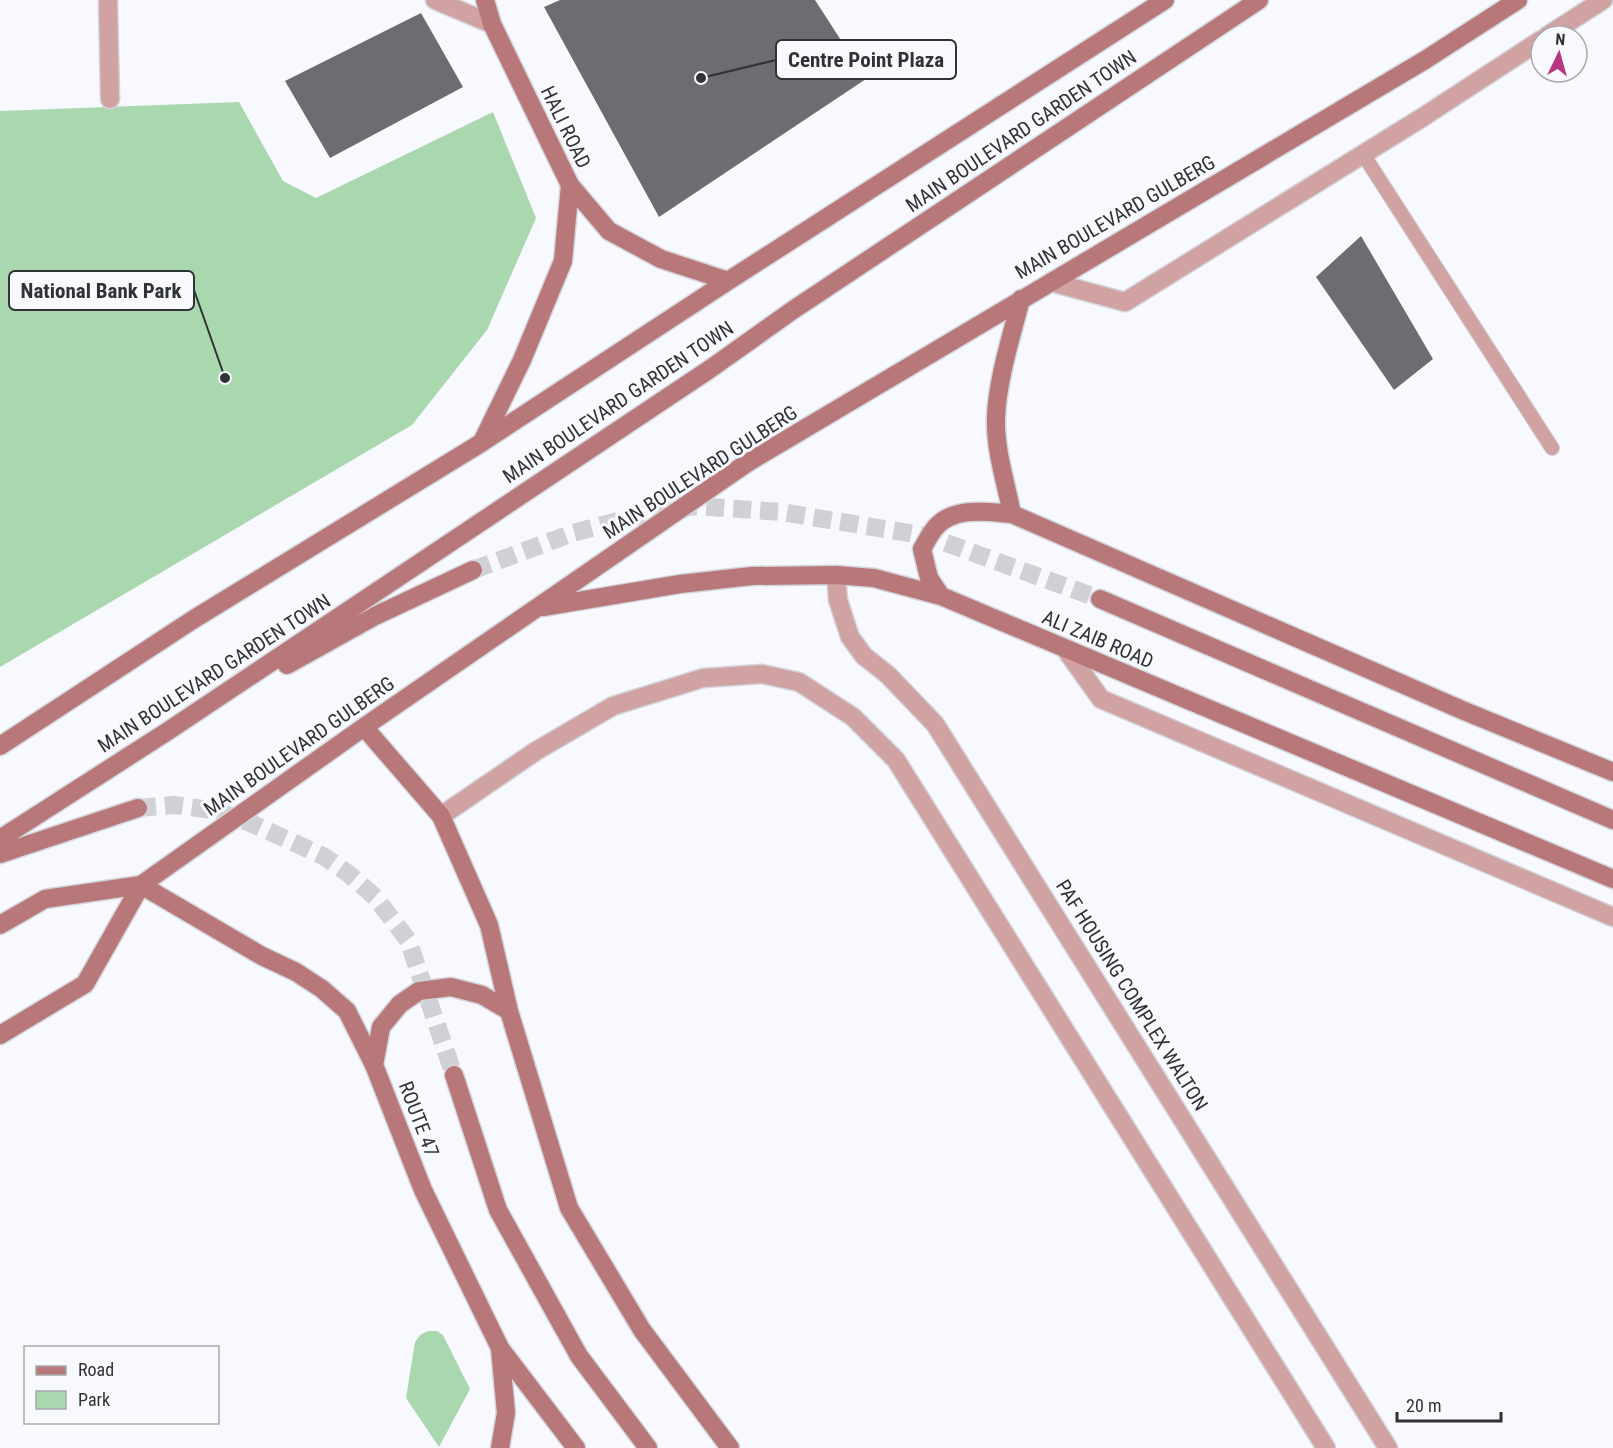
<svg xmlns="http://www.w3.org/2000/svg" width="1613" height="1448" font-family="'Roboto Condensed',sans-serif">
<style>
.green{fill:#aad8ae}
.building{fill:#6b6d73}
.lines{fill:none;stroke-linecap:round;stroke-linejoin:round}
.secondary-tunnel{stroke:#cfd1d6;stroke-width:18;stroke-dasharray:18 9;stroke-linecap:butt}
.lane-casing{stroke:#d3d5da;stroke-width:16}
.street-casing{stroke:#d3d5da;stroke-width:21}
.secondary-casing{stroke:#d3d5da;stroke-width:21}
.lane{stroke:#d0a2a2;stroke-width:14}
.street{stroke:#d0a2a2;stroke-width:18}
.secondary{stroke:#b87778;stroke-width:18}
.labels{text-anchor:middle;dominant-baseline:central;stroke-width:6;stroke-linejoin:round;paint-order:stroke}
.street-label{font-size:20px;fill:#313234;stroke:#f7f9fe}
.leader{fill:none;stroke:#313234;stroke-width:2}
.callout-dot{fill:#313234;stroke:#f7f9fe;stroke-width:2}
.callout{fill:#f7f9fe;stroke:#313234;stroke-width:2}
.callout-label{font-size:21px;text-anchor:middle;font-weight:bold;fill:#313234}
</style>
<rect width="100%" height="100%" fill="#f7f9fe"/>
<path class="green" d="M239,102l44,79 33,17 177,-86 43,106 -49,112 -75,95 -412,242v-556z
M428,1331h9l6,4 27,54 -31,58 -33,-49 9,-56 5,-7z"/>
<path class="building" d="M560,0h255l51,79 -207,138 -115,-210z
M421,13l42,74 -133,71 -45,-77z
M1361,236l72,123 -39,31 -78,-113z"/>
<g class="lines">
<path class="secondary-tunnel" d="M473,570l100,-37 67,-18 56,-9 85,6 146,24 173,63
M138,808l36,-3 37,5 37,12 38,17 39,18 25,18 25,22 33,43 46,135"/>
<g class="lane-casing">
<path id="lane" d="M1363,154l189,294"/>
</g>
<g class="street-casing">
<path id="street" d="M108,0l2,99
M435,0l57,24
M1547,36l56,-36
M1051,282l74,20 298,-185 118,-77
M836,575l2,25 12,37 14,19 24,19 47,49 453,724
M1066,650l35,49 512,218
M441,816l95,-65 77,-45 90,-28 59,-4 37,8 54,35 43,43 430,688"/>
</g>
<g class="secondary-casing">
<path id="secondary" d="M570,185l39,46 52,28 67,22
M1021,299c-9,35 -24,82 -25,119 -1,32 10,65 16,96l450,196 151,62
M482,442l40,-82 41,-99 7,-76 -78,-161 -7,-24
M941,596l-12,-18 -7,-29c4,-7 8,-15 13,-21 18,-22 52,-16 77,-14
M1100,599l513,221
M543,607l137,-23 72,-8 84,-1 38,3 67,18 672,283
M287,665l88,-49 98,-46
M364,727l77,89 48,109 20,86 60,197 73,122 88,118
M0,746l194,-127 287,-176 247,-162 437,-281
M0,839l168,-108 542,-362 83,-59 466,-310
M0,854l138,-46
M0,925l45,-26 96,-14 121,71 34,16 26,17 25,22 27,54 49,125 77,158 76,100
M0,1035l85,-51 56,-99 223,-158 383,-264 678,-403 93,-60
M374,1065l7,-38 19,-23 19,-13 32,-4 31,8 27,16
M454,1075l44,135 81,146 69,92
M500,1349l6,64 -6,35"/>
</g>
<use href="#lane" class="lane"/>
<use href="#street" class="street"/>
<use href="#secondary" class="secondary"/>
</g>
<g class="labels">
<g class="street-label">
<text transform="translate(566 127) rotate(64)">HALI ROAD</text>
<text transform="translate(1021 131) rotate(-34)">MAIN BOULEVARD GARDEN TOWN</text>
<text transform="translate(1115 217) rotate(-30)">MAIN BOULEVARD GULBERG</text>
<text transform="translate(618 402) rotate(-34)">MAIN BOULEVARD GARDEN TOWN</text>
<text transform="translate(700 472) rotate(-33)">MAIN BOULEVARD GULBERG</text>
<text transform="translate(1098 639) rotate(23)">ALI ZAIB ROAD</text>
<text transform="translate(214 673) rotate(-33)">MAIN BOULEVARD GARDEN TOWN</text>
<text transform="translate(299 746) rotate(-35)">MAIN BOULEVARD GULBERG</text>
<text transform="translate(1132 995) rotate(58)">PAF HOUSING COMPLEX WALTON</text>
<text transform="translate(419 1119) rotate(69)">ROUTE 47</text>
</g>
</g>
<path class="leader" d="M701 78L776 60M225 378L194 290"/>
<g class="callout-dot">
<circle cx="701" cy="78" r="6"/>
<circle cx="225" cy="378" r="6"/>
</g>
<g class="callout">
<rect x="776" y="40" width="180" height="39" rx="6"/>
<rect x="9" y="271" width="185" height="39" rx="6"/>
</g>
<g class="callout-label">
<text x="866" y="67">Centre Point Plaza</text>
<text x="101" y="298">National Bank Park</text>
</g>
<rect x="24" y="1346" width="195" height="78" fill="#f7f9fe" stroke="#a8a9ad" stroke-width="1.5"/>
<rect x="36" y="1366" width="30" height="9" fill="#b87778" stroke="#a8a9ad" stroke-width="1.5"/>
<text x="78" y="1376" font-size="18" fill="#313234">Road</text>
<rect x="36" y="1391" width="30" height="18" fill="#aad8ae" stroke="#a8a9ad" stroke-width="1.5"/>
<text x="78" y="1406" font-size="18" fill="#313234">Park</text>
<g transform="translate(1559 54) rotate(5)"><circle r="28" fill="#f7f9fe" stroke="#a8a9ad" stroke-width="1.5"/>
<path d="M0-4.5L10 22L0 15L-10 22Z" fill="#b73782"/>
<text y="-9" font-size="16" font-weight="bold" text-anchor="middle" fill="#313234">N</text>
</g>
<path d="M1397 1412v9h104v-9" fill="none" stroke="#313234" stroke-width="3"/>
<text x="1406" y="1412" font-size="18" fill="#313234" stroke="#f7f9fe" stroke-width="4.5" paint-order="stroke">20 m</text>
</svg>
